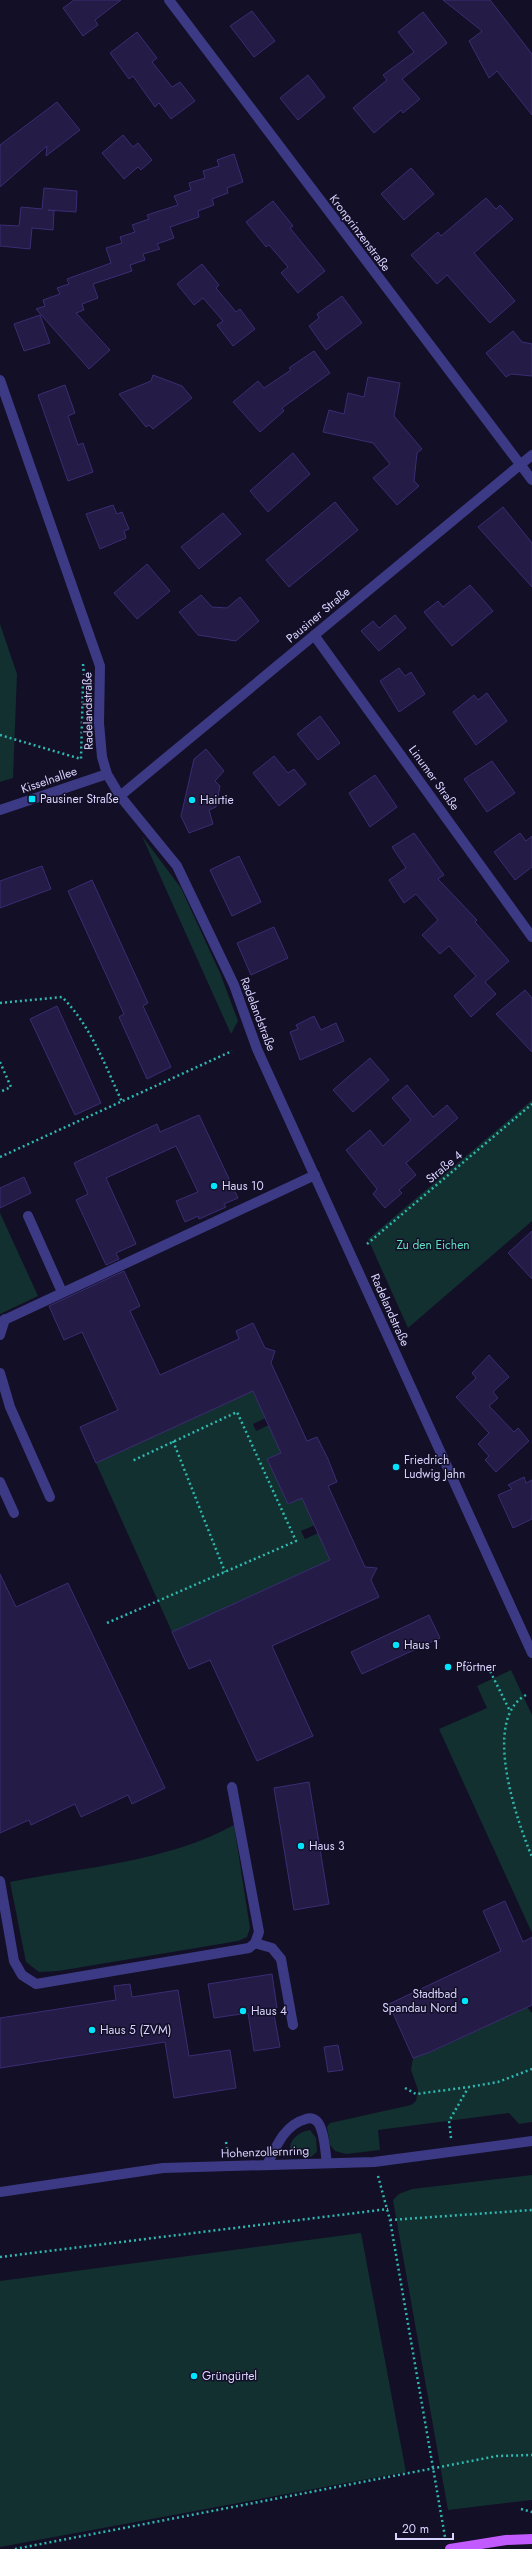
<svg xmlns="http://www.w3.org/2000/svg" width="532" height="2549" font-family="Jost,sans-serif">
<style>
.green{fill:#12302f}
.building{fill:#241b47;stroke:#3b2d73}
.lines{fill:none;stroke-linecap:round;stroke-linejoin:round}
.path{stroke:#2fb8b0;stroke-width:2.5;stroke-dasharray:2 3;stroke-linecap:butt}
.minor{stroke:#3d3a85;stroke-width:10}
.major{stroke:#c25bff;stroke-width:10}
.poi-dot{fill:#00e5ff;stroke:#130f26;stroke-width:1.5}
.labels{text-anchor:middle;dominant-baseline:central;stroke-width:3;stroke-linejoin:round;paint-order:stroke}
.street-label{font-size:12px;fill:#d9d4ff;stroke:#130f26}
.poi-label{font-size:12px;fill:#d9d4ff;stroke:#130f26;text-anchor:start}
.park-label{font-size:12px;fill:#5fe0c0;stroke:#130f26}
</style>
<rect width="100%" height="100%" fill="#130f26"/>
<path class="green" d="M0,624l17,50 -4,104 -13,4z
M142,836l39,52 39,85 18,48 -7,13z
M532,1100v121l-124,107 -40,-89z
M0,1213l38,83 -38,18z
M253,1391l13,27 -13,6 3,7 13,-6 12,28 -14,6 21,45 14,-6 13,27 -14,6 4,8 13,-6 12,27 -158,72 -76,-169z
M511,1670l21,45v218l-93,-204 48,-21 -10,-22z
M234,1825l16,103 -3,9 -9,4 -180,30 -19,1 -13,-10 -16,-80c74,-15 157,-20 224,-57z
M527,2007l5,6v109l-13,2 -10,-11 -131,17 2,20 -34,4 -11,-3 -5,-6 -3,-18 3,-4 81,-18 5,-4 2,-11 -7,-20 2,-12 18,-6z
M310,2130l6,8 1,14 -6,5 -17,-4 -4,-6c1,-9 11,-16 20,-17z
M532,2175v325l-84,10 -55,-310 6,-6 13,-5z
M361,2233l45,239 -406,75v-266z"/>
<path class="building" d="M74,0h47l-26,20 3,5 -15,11 -20,-28z
M443,0h47l42,54v61l-35,-44 -8,7 -20,-37 13,-10z
M252,11l23,30 -21,16 -24,-31z
M423,12l24,31 -45,36 18,20 -17,14 -2,-3 -27,23 -21,-25 34,-28 -4,-5 31,-23 -16,-20z
M137,32l20,26 -5,4 20,25 8,-5 15,19 -24,18 -12,-16 -4,4 -22,-31 -4,3 -19,-26z
M308,75l17,22 -27,23 -18,-22z
M57,102l23,28 -34,26 1,-10 -47,41v-42z
M123,135l10,12 5,-4 14,17 -11,10 -3,-3 -14,12 -22,-26z
M234,154l9,28 -16,6 1,5 -16,6 2,6 -16,6 1,6 -29,10 4,11 -17,6 3,5 -17,5 2,6 -15,5 2,6 -39,13 5,14 -16,6 2,6 -8,3 34,37 -21,19 -53,-60 9,-3 -2,-6 17,-6 -3,-6 12,-4 -2,-5 44,-16 -5,-15 16,-5 -2,-6 15,-5 -3,-7 17,-6 -2,-4 31,-10 -4,-9 17,-6 -2,-7 16,-5 -2,-7 16,-5 -2,-6z
M411,168l23,26 -30,26 -23,-26z
M44,188l33,3 -1,21 -28,-2 6,1 -1,19 -21,-2 -2,21 -30,-3v-21l19,1 2,-19 21,2z
M486,198l10,11 4,-4 13,14 -39,34 41,48 -25,22 -43,-48 -10,9 -26,-29 27,-23 3,4z
M273,201l20,25 -3,2 35,43 -27,22 -17,-20 7,-6 -19,-22 -3,2 -20,-25z
M202,264l17,21 -3,3 20,24 4,-3 15,20 -22,17 -16,-21 6,-4 -20,-23 -9,7 -17,-21z
M342,296l20,27 -36,27 -17,-24 10,-8 -2,-4z
M40,315l10,28 -26,8 -10,-27z
M513,331l9,11 10,2v32l-21,-2 -5,3 -20,-24z
M314,351l16,22 -48,35 2,3 -24,21 -27,-30 25,-21 6,7 27,-18 -2,-2z
M153,375l29,11 10,12 -39,31 -4,-4 -3,2 -27,-33 32,-13z
M368,377l32,6 -6,33 28,33 -5,4 -3,28 5,5 -22,19 -24,-27 17,-14 -17,-21 -50,-11 6,-22 15,4 4,-21 16,4z
M65,385l10,28 -7,3 10,29 5,-2 10,29 -25,9 -30,-86z
M293,453l17,21 -42,38 -18,-21z
M335,502l23,28 -69,57 -23,-27z
M113,505l4,9 5,-2 7,17 -5,2 2,7 -26,11 -14,-35z
M503,507l29,36v44l-54,-60z
M223,513l18,21 -42,35 -18,-22z
M147,564l23,27 -33,28 -23,-26z
M470,585l23,26 -41,35 -28,-34 14,-11 5,6z
M201,595l11,12 15,1 13,-11 19,24 -23,20 -38,-6 -19,-23z
M395,615l11,13 -27,23 -18,-20 12,-10 6,7z
M399,668l6,8 6,-4 14,22 -26,18 -19,-31z
M487,693l20,28 -31,24 -23,-33 21,-17 4,5z
M320,716l20,27 -22,17 -21,-26z
M206,749l18,22 -9,10 5,5 -4,21 -7,3 4,14 -24,9 -8,-17 13,-57z
M274,756l14,17 6,-4 12,15 -27,22 -26,-33z
M492,761l23,32 -28,19 -23,-33z
M375,775l22,32 -27,20 -21,-34z
M414,833l30,42 -6,4 39,41 -2,2 34,39 -24,21 11,12 -25,23 -17,-21 22,-20 -27,-30 -9,8 -18,-19 16,-15 -22,-26 -12,9 -15,-23 17,-12 -14,-21z
M520,833l6,8 6,-5v31l-17,13 -21,-28z
M239,856l22,46 -29,14 -22,-46z
M42,866l9,23 -51,19v-27z
M92,880l56,123 -5,3 28,61 -24,12 -28,-62 5,-3 -56,-123z
M274,927l14,31 -37,17 -14,-32z
M525,990l7,8v54l-36,-38z
M57,1006l44,97 -26,12 -45,-96z
M314,1016l7,14 15,-7 8,18 -44,19 -10,-28 8,-3 -2,-4z
M370,1058l19,22 -36,32 -20,-22z
M407,1085l26,32 14,-12 11,13 -52,45 10,12 -17,15 3,3 -17,15 -12,-14 4,-5 -31,-39 24,-20 13,16 28,-26 -19,-22z
M199,1115l39,83 -14,6 2,3 -27,12 -1,-3 -13,6 -9,-21 22,-9 -22,-46 -70,32 30,66 -20,9 3,6 -13,6 -30,-65 12,-6 -14,-31 83,-39 3,8z
M24,1177l7,16 -31,15v-20z
M532,1231v48l-24,-26z
M124,1271l16,35 -10,5 30,64 79,-36 -3,-8 17,-8 12,25 10,3 -4,12 36,78 10,-4 11,22 9,23 -9,4 37,81 12,1 -6,12 8,17 -107,49 41,90 -56,25 -47,-101 -21,9 -17,-37 158,-72 -28,-62 -14,6 -21,-45 14,-6 -28,-62 -157,72 -16,-36 38,-17 -36,-78 -18,8 -15,-34z
M489,1355l20,22 -16,15 5,6 -9,8 25,26 4,-4 11,13 -33,31 -11,-12 4,-4 -11,-12 11,-11 -33,-36 20,-19 -4,-5z
M524,1477l2,6 6,-3v39l-19,9 -15,-33 14,-6 -4,-4z
M0,1574l16,33 52,-24 97,205 -33,16 -4,-9 -47,22 -6,-13 -44,21 -2,-5 -29,13z
M429,1615l11,23 -78,36 -11,-22z
M309,1782l20,122 -35,6 -20,-122z
M505,1901l18,41 9,-5v68l-102,47 -17,6 -24,-54 112,-53 -18,-40z
M272,1974l5,34 -4,1 7,38 -26,4 -6,-38 -34,5 -6,-34z
M130,1984l2,13 46,-7 11,66 41,-6 6,38 -62,10 -9,-56 -165,26v-50l116,-18 -2,-14z
M338,2045l5,25 -15,2 -4,-25z"/>
<g class="lines">
<path class="path" d="M83,664l1,11
M0,735l81,24 2,-77
M0,1003l62,-6c29,29 43,68 60,105
M0,1062l11,25 -11,5
M0,1157l232,-106
M367,1244l165,-140
M173,1441l52,131
M107,1623l189,-82 -59,-129 -105,49
M488,1667l22,44
M526,1695c-45,24 -9,126 6,162
M405,2088l11,6 53,-7 29,-5 34,-13
M451,2138l-2,-17 19,-33
M226,2142l2,11
M378,2176l12,44 55,317
M390,2220l142,-10
M0,2257l388,-48
M521,2509l11,3
M15,2549l482,-93 35,-1"/>
<path class="minor" d="M169,0l363,480
M0,380l100,286 -1,57 3,34 5,17 13,22 57,70 57,119 23,64 275,604
M314,635l218,302
M120,796l412,-341
M0,810l107,-36
M28,1216l34,76
M0,1322l315,-147
M0,1335l5,-16
M0,1373l10,34 40,90
M0,1482l14,31
M0,1881l14,80 8,14 14,9 213,-36 6,-5 4,-11 -27,-145
M255,1943l17,5 9,11 12,66
M267,2165c9,-18 17,-40 39,-46 5,-2 10,0 13,5 6,10 6,28 8,39
M0,2192l163,-24 211,-6 158,-21"/>
<path class="major" d="M450,2549l56,-9 26,-1"/>
</g>
<g class="poi-dot">
<rect x="28" y="795" width="8" height="8" rx="2"/>
<circle cx="192" cy="800" r="4"/>
<circle cx="214" cy="1186" r="4"/>
<circle cx="396" cy="1467" r="4"/>
<circle cx="396" cy="1645" r="4"/>
<circle cx="448" cy="1667" r="4"/>
<circle cx="301" cy="1846" r="4"/>
<circle cx="465" cy="2001" r="4"/>
<circle cx="243" cy="2011" r="4"/>
<circle cx="92" cy="2030" r="4"/>
<circle cx="194" cy="2376" r="4"/>
</g>
<g class="labels">
<g class="street-label">
<text transform="translate(360 233) rotate(53)">Kronprinzenstraße</text>
<text transform="translate(318 615) rotate(-40)">Pausiner Straße</text>
<text transform="translate(88 711) rotate(-91)">Radelandstraße</text>
<text transform="translate(434 778) rotate(54)">Linumer Straße</text>
<text transform="translate(49 780) rotate(-19)">Kisselnallee</text>
<text transform="translate(258 1014) rotate(69)">Radelandstraße</text>
<text transform="translate(444 1167) rotate(-40)">Straße 4</text>
<text transform="translate(390 1310) rotate(66)">Radelandstraße</text>
<text transform="translate(265 2152) rotate(-2)">Hohenzollernring</text>
</g>
<g class="poi-label">
<text x="40" y="799">Pausiner Straße</text>
<text x="200" y="800">Hairtie</text>
<text x="222" y="1186">Haus 10</text>
<text x="404" y="1460">Friedrich<tspan x="404" dy="14">Ludwig Jahn</tspan></text>
<text x="404" y="1645">Haus 1</text>
<text x="456" y="1667">Pförtner</text>
<text x="309" y="1846">Haus 3</text>
<text x="457" y="1994" text-anchor="end">Stadtbad<tspan x="457" dy="14">Spandau Nord</tspan></text>
<text x="251" y="2011">Haus 4</text>
<text x="100" y="2030">Haus 5 (ZVM)</text>
<text x="202" y="2376">Grüngürtel</text>
</g>
<g class="park-label">
<text x="433" y="1245">Zu den Eichen</text>
</g>
</g>
<path d="M396 2533v6h57v-6" fill="none" stroke="#d9d4ff" stroke-width="2"/>
<text x="402" y="2533" font-size="12" fill="#d9d4ff" stroke="#130f26" stroke-width="3" paint-order="stroke">20 m</text>
</svg>
